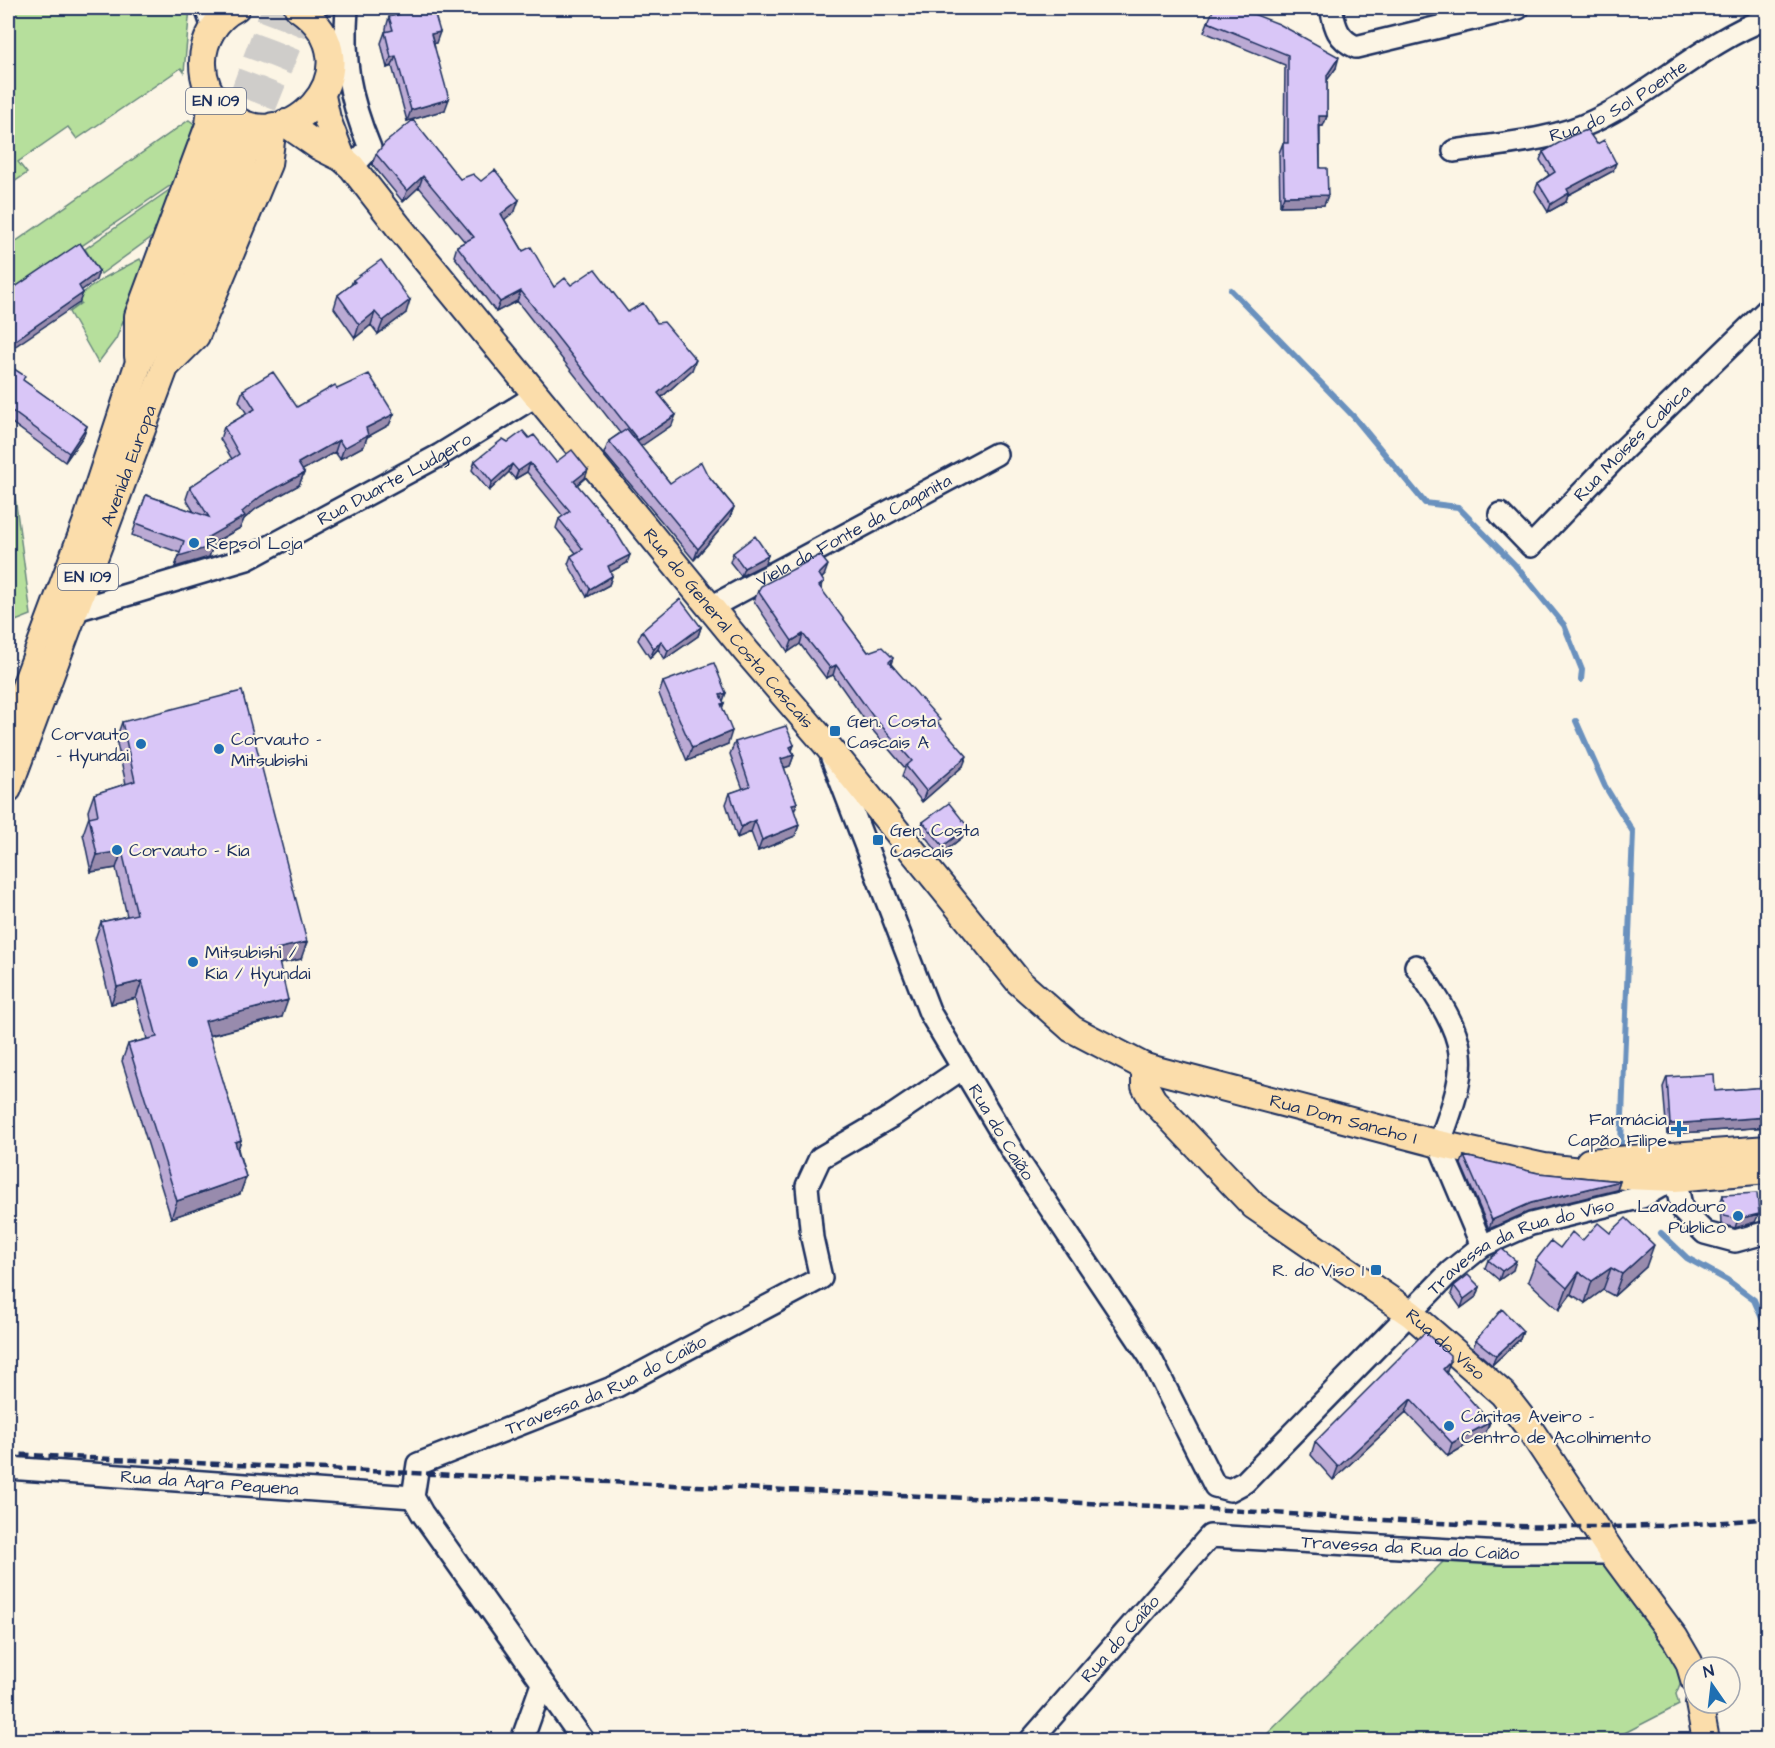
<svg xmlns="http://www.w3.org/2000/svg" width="1775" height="1748" font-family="'Architects Daughter',sans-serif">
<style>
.green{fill:#b6df9c;stroke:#68877d;stroke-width:1.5}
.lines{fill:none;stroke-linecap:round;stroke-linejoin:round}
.stream{stroke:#6b91be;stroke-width:6}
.major-tunnel{stroke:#cfcdca;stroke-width:26;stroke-dasharray:26 13;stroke-linecap:butt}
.minor-casing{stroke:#1b2f5e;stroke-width:26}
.major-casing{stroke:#1b2f5e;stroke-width:30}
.minor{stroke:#fcf5e5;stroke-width:21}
.major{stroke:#fbddab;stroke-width:26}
.rail{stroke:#1b2f5e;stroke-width:4.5;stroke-dasharray:9 4.5;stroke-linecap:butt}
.wall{fill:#bbaad4;stroke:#1b2f5e;stroke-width:1.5}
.shaded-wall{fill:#988bad;stroke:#1b2f5e;stroke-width:1.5}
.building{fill:#d9c6f7;stroke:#1b2f5e;stroke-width:1.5}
.poi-dot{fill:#1f6fb2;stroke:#fcf5e5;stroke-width:2}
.labels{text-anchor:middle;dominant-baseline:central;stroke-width:4.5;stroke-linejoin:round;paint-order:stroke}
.shield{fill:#fcf5e5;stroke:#5e6a86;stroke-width:1.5}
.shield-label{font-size:16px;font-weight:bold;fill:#1b2f5e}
.street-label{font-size:18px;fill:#1b2f5e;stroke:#fcf5e5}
.poi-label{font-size:18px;fill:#1b2f5e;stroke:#fcf5e5;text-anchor:start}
</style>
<rect width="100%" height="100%" fill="#fcf5e5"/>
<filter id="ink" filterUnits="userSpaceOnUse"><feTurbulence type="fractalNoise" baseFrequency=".0167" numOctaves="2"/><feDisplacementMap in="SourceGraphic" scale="12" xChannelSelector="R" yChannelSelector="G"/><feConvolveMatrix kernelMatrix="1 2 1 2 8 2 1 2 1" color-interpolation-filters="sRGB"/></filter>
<g filter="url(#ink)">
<path class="green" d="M8,8h182l-6,64 -3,-4 -104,71 -9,-12 -50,35 9,11 -19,13z
M189,120l8,6 -20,55 -169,115v-49z
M175,186l-19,48 -55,40 -16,-25z
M140,259l4,7 -28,73 -18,24 -29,-51 12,-9 -4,-6 27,-19z
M8,464l4,11 19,140 -23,9z
M1612,1553l77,109 -13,32 3,11 -68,35h-350l184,-180z"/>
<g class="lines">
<path class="stream" d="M1231,290l123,127 71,86 33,4 57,58 49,60 18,45 -1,10
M1576,721l29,65 28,46 -12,311
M1661,1233l26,25 40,22 27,20 14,32"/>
<path class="major-tunnel" d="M228,134l47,-126
M249,142l54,-134"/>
<g class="minor-casing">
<g id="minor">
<path d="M206,8l7,20"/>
<path d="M347,8c-4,53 2,90 23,140l-18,19"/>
<path d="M1331,8c4,18 6,31 25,39l162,-39"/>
<path id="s1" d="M1454,151c44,-7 99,-10 140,-30 60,-29 112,-80 174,-103"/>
<path id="s2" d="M1500,514l31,32 92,-96 145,-141"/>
<path id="s3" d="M711,607l285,-153"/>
<path id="s4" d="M76,610l171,-51 193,-104 97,-60"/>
<path id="s5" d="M832,758l98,255 84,141 136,203 65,129 15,4 15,-8 205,-210 32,-26 49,-22 111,-27 33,-19 7,32 23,23 30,8 33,-9"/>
<path d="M1416,966c53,77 56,91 23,178l43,102"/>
<path id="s6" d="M8,1468l405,29"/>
<path d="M522,1740l20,-56"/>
<path id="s7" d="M583,1740l-161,-227 -9,-16 5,-33 199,-78 204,-108 -9,-40 -5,-52 13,-28 72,-42 71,-48"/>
<path id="s8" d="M1031,1740l179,-204 292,17h110"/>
</g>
</g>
<g class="major-casing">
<g id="major">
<path d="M236,8c-20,10 -34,33 -33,56 0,16 6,30 17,42 59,68 164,-39 78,-98"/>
<path d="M322,96l5,23 15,39"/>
<path id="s9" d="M285,123l33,23 24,12 10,9 46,59 348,425 80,93 193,238 53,47 73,38 294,77 105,23 82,9 49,2 93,-8"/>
<path d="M138,356v-40l71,-191 3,-28"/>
<path d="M168,364l28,-28 72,-172 5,-38"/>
<path d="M8,732l78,-209 52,-158 20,-45 70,-186"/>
<path id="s10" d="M8,789l241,-647"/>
<path id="s11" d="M1145,1067v19l8,14 101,106 157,108 92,80 24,31 85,128 63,85 14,24 5,17"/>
<path d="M1589,1162l179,-13"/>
<path d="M1699,1703l7,37"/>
</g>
</g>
<use href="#minor" class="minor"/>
<use href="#major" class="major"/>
<path class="rail" d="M8,1454c374,18 748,35 1123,51 212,9 425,36 637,13"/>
</g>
<path class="wall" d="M389,17l47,26h-2l11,67 -38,11 -15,-55 -5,2 -6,-25 4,-11 1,-1v-3z
M1208,22l128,46 -9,12v36l-4,10h-3v42l8,27 -4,10 -44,1 -1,-53 4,-10h1l1,-78 -81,-33z
M1543,152l70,19 -45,24 -2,7 -18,10 -13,-21 3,-8 11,-8 -9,-15z
M376,154l84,25 55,32 -11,8 19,32 31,36 17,-2 57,27 29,11 35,47 -30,27 10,28 -32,21 30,37 37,-9 27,33 -5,12 -35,41 -90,-107 5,-12 11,-8 -103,-132 -21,11 -42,-56 3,-10 8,-4 -46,-55 -16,15 -31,-38z
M353,280l53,33 -28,21 -7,-9 -16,13 -21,-30 4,-13 13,-10z
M8,365l15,15 64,46 -3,9 -19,27 -57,-42z
M337,389l57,25 -5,11 -22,12 -3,9 -24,13 -5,-7 -33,18 2,3 -5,12 -42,23 -13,11 -4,9 -28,16 1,2 -4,11 -34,10 5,-14 -48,-18 14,-40 48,17 -8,-13 4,-12 42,-28 -12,-20 4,-12 23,-13 -8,-13 4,-11 54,17z
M529,438l27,24 29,16 -8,7 50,78 -17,9 2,4 -3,9 -22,12 -19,-33 3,-8 5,-3 -20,-25 3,-9 4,-3 -36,-44 -12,7 -6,-7 -20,19 -17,-21 3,-9 33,-19z
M733,553l35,2 -3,9 -24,12 -11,-14z
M824,576l-2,2 -1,12 47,62 25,6 -2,6 47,60 25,42 -41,36 -20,-26 3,-8 -36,-42 -36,-51 -7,3 -26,-34 -12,8 -34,-51 4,-10z
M701,627l-3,9 -33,23 -7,-10 -8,9 -12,-18 4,-9z
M663,682l60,19 1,2 -2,5 6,36 -41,17 -28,-67z
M122,722l179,237 -22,5 3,53 -73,19 32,104 -3,9 8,28 -6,17 -69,24 -49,-157 6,-17 19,-5 -11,-41 -25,6 -16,-65 6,-17 26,-6 -11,-48 -25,4 -8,-38 6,-17 -1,-6 6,-17 32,-10 -10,-45z
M735,742l59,3 -2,5 2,5 -4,11 -6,2 13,35 -3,8 5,14 -4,11 -37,15 -7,-19 -14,6 -11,-34 4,-11 13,-4 -13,-35z
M923,822l42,13 -25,20 -20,-25z
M1667,1077l48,14 52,-4v40l-100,7 -4,-47z
M1464,1156l74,17 82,8 -3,9 -89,22 -39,17 -28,-65z
M1723,1195l32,27 -20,6 -14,-4 -1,-20z
M1582,1241l64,26 -32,29 -11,-6 -18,13 -14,-9 -12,16 -31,-29 8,-21 24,-12z
M1488,1260l25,10 -14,10 -14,-12z
M1454,1286l26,1 -3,9 -16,12 -10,-14z
M1523,1331l-3,8 -28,26 -19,-17 3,-8z
M1450,1362l-4,11 44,49 -5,12 -37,22 -42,-44 -73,68 -22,-25 4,-13z"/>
<path class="shaded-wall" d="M440,32l-4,11 -9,2 4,-11z
M396,56l-4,10 -5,2 4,-11z
M1339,57l-3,11 -13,18 4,-11z
M449,99l-4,11 -38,11 4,-11z
M1319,116h8l-4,10h-7z
M1616,163l-3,8 -45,24 -2,7 -18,10 3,-8 16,-15z
M423,176l-4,11 -16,15 4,-11z
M1328,195l-4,10 -44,1 4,-10z
M519,200l-4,11 -17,14 3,-11z
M99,271l-3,9 -21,15 4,-9z
M521,291l-4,10 -21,11 4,-10z
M83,293l-4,10 -71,48v-6z
M410,300l-4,13 -28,21 5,-13z
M375,312l-4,13 -16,13 4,-13z
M696,360l-4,10 -37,33 3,-10z
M394,414l-5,11 -22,12 -3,9 -24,13 4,-11 22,-20z
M676,415l-4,10 -38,26 4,-11z
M87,426l-3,9 -19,27 4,-9z
M339,440l-4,12 -41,23 4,-12z
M530,463l-3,9 -12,7 3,-8z
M512,464l-3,8 -20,19 3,-9z
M588,470l-3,8 -14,12 3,-9z
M304,473l-5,12 -42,23 -13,11 -4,9 -36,20 9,-2 -4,11 -34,10 4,-11 29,-19 53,-41z
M734,507l-5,12 -35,41 4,-11z
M630,555l-3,8 -22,12 3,-9z
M768,555l-3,9 -24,12 3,-8z
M828,565l-4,11 -9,9 4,-11z
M612,576l-3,9 -22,12 3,-8z
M701,627l-3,9 -33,23 3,-8z
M803,634l-3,10 -12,8 4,-11z
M661,641l-3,8 -8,9 4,-9z
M836,665l-3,10 -7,3 4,-10z
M726,693l-4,11 2,-1 -5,13 1,-21z
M732,731l-4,13 -41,17 5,-13z
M794,745l-4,11 4,-1 -4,11 -13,4 4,-11 9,-12z
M967,756l-4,10 -41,36 4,-11z
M797,803l-4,12 -1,-11z
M755,820l-4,12 -14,6 4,-11z
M799,825l-4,11 -37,15 4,-11z
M968,827l-3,8 -25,20 3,-9z
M122,851l-6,17 -25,4 6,-17z
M307,942l-6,17 -31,7 6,-17z
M142,981l-6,17 -25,6 6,-17z
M288,1000l-6,17 -83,21 6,-17z
M1767,1117v10l-100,7 3,-10z
M241,1140l-6,17v-15z
M246,1177l-6,17 -69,24 6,-17z
M1620,1181l-3,9 -89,22 -39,17 3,-9 39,-17z
M1759,1214l-4,8 -20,6 3,-9z
M1654,1245l-8,22 -32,29 8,-22z
M1516,1261l-3,9 -14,10 3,-9z
M1611,1268l-8,22 -18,13 7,-22z
M1579,1272l-8,22 -12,16 8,-22z
M1480,1287l-3,9 -16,12 3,-9z
M1523,1331l-3,8 -28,26 4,-9z
M1450,1362l-4,12 -3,-5z
M1411,1399l-5,13 -73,68 5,-13z
M1490,1422l-5,12 -37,22 4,-13z"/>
<path class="building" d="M421,8h12l7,24 -9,2 18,65 -38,11 -15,-54 -5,1 -6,-25 8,-2 -4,-13z
M1214,8h24l41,16 60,33 -12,18v41h-8l1,52h7l1,27 -44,1 -1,-53h5v-88l-80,-33z
M413,120l47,59 13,-5 8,7 14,-11 24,30 -18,14 22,37 8,-4 23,40 11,-9 6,7 24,-16 33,43 15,-9 14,20 7,-1 32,38 -38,33 18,22 -38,25 -117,-149 -21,11 -43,-56 17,-9 -51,-61 -16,15 -31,-37 9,-11z
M1587,130l10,14 7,-4 12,23 -49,26 2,4 -18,11 -13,-21 17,-11 -12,-20 28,-16z
M80,243l19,28 -20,15 4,7 -75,52v-53z
M381,260l29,40 -27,21 -8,-9 -16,13 -21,-30 17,-13 -2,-2z
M8,365l17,11 -2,4 64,46 -18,27 -61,-45z
M273,372l24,35 38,-22 2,4 32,-15 25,40 -28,14 2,7 -24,13 -5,-8 -41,23 6,10 -43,23 -19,16 3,4 -37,21 5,9 -34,10 5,-15 -48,-18 10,-28 63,22 -19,-30 49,-33 -15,-27 31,-18 -12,-19z
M627,429l43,54 31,-21 6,12 27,33 -36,42 -89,-108z
M523,431l6,7 5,-3 22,27 16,-12 16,20 -14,11 39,46 17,28 -22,11 4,10 -22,13 -19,-33 12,-7 -24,-30 11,-8 -40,-48 -12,8 -6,-7 -20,18 -17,-21 28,-22 5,3z
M755,536l13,19 -24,13 -11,-15z
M820,555l8,10 -9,9 5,8 -5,4 49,66 14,-5 11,11 -4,4 51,58 -3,2 30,34 -41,35 -20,-25 6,-5 -40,-46 -36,-50 -6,3 -27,-34 -11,7 -34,-50 3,-5z
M680,599l21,28 -33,24 -7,-10 -7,8 -12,-18z
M714,663l12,30 -6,2 4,8 -3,1 11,27 -40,17 -29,-66z
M242,691l65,251 -31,7 12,51 -83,21 36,119 -6,2 11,35 -69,24 -49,-157 29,-7 -15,-56 -25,6 -16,-65 36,-8 -15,-63 -25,4 -8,-38 9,-2 -4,-21 41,-13 -13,-59z
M786,726l8,19 -4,2 4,8 -13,4 16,44 -5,1 7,21 -37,15 -7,-20 -14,7 -11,-34 20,-7 -15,-44z
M949,803l19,24 -25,19 -20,-24z
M1714,1074l1,17 52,-4v30l-97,7 -3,-47z
M1464,1156l74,17 82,8 -89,22 -39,17z
M1757,1193l2,21 -21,5 -14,-3 -1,-21z
M1626,1218l28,27 -32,29 -11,-6 -19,13 -13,-9 -12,16 -31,-28 15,-19 9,7 12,-16 10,9 16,-18 12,10z
M1502,1249l14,12 -14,10 -14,-11z
M1468,1275l12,12 -16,12 -10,-13z
M1502,1309l21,22 -27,25 -20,-16z
M1425,1332l25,23v7l-7,7 47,53 -38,21 -41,-44 -73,68 -23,-25z"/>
</g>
<g class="poi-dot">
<circle cx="194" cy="543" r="6"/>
<rect x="829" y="725" width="12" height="12" rx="3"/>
<circle cx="141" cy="744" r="6"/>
<circle cx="219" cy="749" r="6"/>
<rect x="872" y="834" width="12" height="12" rx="3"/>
<circle cx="117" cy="850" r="6"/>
<circle cx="193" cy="962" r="6"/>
<path d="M1676 1120h6v6h6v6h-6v6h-6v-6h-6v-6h6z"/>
<circle cx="1738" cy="1216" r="6"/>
<rect x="1370" y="1264" width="12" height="12" rx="3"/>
<circle cx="1449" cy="1426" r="6"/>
</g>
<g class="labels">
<g class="shield">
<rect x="186" y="88" width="60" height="26" rx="4.5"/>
<rect x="58" y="564" width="60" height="26" rx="4.5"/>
</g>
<g class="shield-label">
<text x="216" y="101">EN 109</text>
<text x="88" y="577">EN 109</text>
</g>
<g class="street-label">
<text stroke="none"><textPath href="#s1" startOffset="174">Rua do Sol Poente</textPath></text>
<text stroke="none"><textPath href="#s2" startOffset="189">Rua Moisés Cabica</textPath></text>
<text stroke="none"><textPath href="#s10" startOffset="345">Avenida Europa</textPath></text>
<text stroke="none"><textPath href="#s4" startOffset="346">Rua Duarte Ludgero</textPath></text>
<text stroke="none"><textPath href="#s3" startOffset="162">Viela da Fonte da Caganita</textPath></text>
<text stroke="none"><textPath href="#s9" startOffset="676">Rua do General Costa Cascais</textPath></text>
<text stroke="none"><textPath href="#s9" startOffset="1492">Rua Dom Sancho I</textPath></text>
<text stroke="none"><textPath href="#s5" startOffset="412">Rua do Caião</textPath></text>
<text stroke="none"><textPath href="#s5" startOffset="1228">Travessa da Rua do Viso</textPath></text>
<text stroke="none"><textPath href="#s11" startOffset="418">Rua do Viso</textPath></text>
<text stroke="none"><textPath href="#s7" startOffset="534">Travessa da Rua do Caião</textPath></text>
<text stroke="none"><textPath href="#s6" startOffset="202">Rua da Agra Pequena</textPath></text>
<text stroke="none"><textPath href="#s8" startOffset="472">Travessa da Rua do Caião</textPath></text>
<text stroke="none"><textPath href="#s8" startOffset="135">Rua do Caião</textPath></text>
</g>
<g class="poi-label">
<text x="206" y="543">Repsol Loja</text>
<text x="847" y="721">Gen. Costa<tspan x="847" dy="21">Cascais A</tspan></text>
<text x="129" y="734" text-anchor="end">Corvauto<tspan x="129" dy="21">- Hyundai</tspan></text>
<text x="231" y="739">Corvauto -<tspan x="231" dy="21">Mitsubishi</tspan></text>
<text x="890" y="830">Gen. Costa<tspan x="890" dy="21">Cascais</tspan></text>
<text x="129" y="850">Corvauto - Kia</text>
<text x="205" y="952">Mitsubishi /<tspan x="205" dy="21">Kia / Hyundai</tspan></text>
<text x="1667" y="1119" text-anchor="end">Farmácia<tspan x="1667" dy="21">Capão Filipe</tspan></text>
<text x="1726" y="1206" text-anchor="end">Lavadouro<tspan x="1726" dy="21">Público</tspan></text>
<text x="1364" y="1270" text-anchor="end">R. do Viso 1</text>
<text x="1461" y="1416">Cáritas Aveiro -<tspan x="1461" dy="21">Centro de Acolhimento</tspan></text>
</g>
</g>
<rect width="1775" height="1748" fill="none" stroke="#fcf5e5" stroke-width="30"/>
<rect x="15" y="15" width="1745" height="1718" fill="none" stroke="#1b2f5e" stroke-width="2" filter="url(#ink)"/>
<g transform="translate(1712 1685) rotate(346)"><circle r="28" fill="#fcf5e5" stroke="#a2a6af" stroke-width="1.5"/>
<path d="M0-4.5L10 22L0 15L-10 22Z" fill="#1f6fb2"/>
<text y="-9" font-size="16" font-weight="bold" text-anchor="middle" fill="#1b2f5e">N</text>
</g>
</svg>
